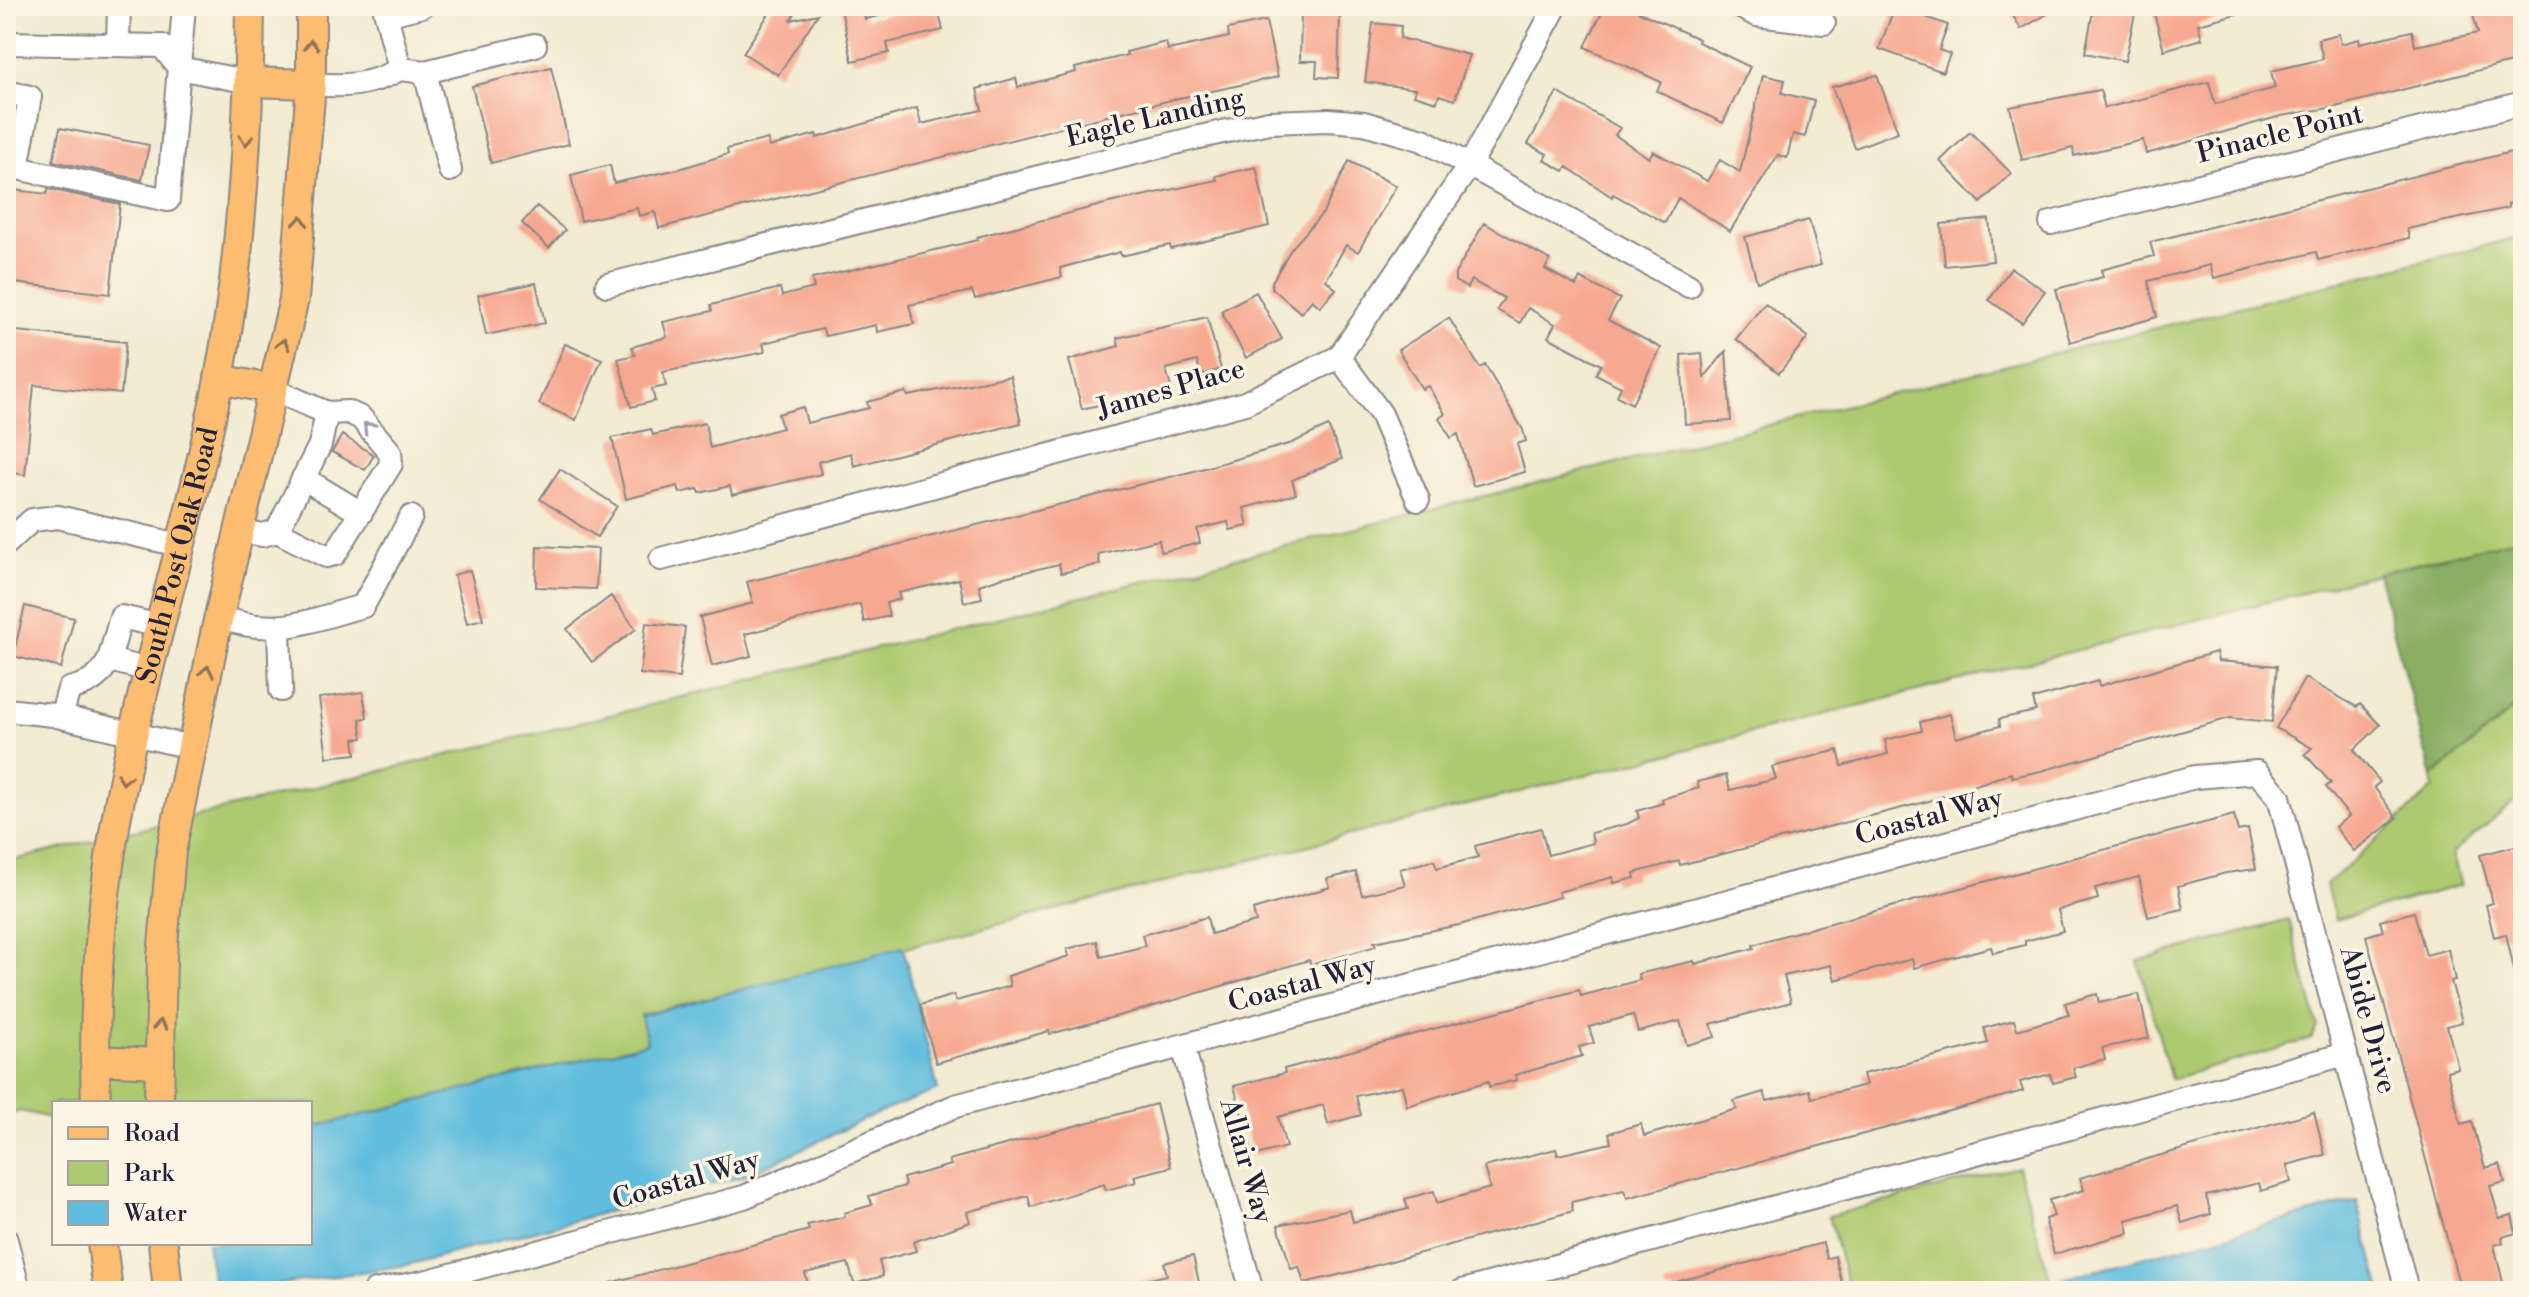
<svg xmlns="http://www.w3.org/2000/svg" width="2529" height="1297" font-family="'Libre Bodoni',serif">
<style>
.green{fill:#adca70;stroke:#687656;stroke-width:2}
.forest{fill:#8aae62;stroke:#56684e;stroke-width:2}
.water{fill:#60bdde;stroke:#41708c;stroke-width:2}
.building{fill:#f7a890}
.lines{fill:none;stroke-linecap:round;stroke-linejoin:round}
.minor-casing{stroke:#8a8686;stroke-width:26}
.major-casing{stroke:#8a8686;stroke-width:32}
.minor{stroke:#fff;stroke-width:22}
.major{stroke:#fcbd6f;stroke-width:28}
.oneway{stroke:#8f7055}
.oneway2{stroke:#9c9ca7}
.labels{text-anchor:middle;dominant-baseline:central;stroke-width:7;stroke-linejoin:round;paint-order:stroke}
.street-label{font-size:28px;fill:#22223b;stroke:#fcf5e5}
</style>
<rect width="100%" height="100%" fill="#fcf5e5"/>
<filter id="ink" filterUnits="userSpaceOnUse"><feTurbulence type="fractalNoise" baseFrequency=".0125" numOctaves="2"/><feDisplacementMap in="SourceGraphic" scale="16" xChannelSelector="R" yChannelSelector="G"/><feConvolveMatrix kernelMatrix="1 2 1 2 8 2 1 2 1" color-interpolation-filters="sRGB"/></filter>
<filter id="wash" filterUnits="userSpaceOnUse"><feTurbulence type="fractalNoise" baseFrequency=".006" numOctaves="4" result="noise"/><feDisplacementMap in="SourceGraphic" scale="32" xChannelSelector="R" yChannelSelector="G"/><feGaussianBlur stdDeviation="1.8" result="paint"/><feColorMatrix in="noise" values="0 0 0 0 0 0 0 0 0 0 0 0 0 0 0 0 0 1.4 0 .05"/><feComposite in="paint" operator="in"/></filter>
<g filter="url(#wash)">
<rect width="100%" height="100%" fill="#f2ebd1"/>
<path class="green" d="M2523,236v301l-1882,478 7,28 -338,85v-25h-256v16l-33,-8 -15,4v-253l552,-134z
M2523,701v94l-71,58 9,32 -126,35 -9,-35 108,-97 -2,-11z
M2289,920l29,106 -6,13 -141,40 -33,-118z
M2018,1167l33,115 -33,9h-169l-20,-75z"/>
<path class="forest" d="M2523,537v164l-91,76 -54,-204z"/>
<path class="water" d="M903,947l35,143 -62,24 -129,61 -340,90 -171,26h-22l-7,-48h103v-115l337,-85 -6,-27z
M2357,1201l24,90h-363l33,-9z"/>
<g id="blocks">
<path class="building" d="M774,6h25l-8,14 27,-6 -40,61 -35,-22z
M862,6l3,13 32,-7 -2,-6h42l6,24 -56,13 2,10 -37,8 -11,-52z
M1605,6h21l73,33 -1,3 52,25 -27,56 -66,-32 4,-9 -76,-35z
M1895,6l53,19 -9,25 11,4 -7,18 -64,-23z
M2007,6h54l-40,23z
M2094,6l42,3 -11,52 -40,-8z
M2152,6h91l1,6 -46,12 4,15 -38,11z
M2490,6h24l9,35v18l-188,48 -54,9 -135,38 -3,-14 -69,16 -1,-8 -51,12 -12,-53 90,-17 5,18 104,-26 6,22 60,-16 -4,-17 52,-12 -5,-20 21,-5 2,10 18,-5 1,4 52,-12 3,15 63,-13 -6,-22z
M1301,14h39l-2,64 -22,-1 1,-16h-17z
M1266,21l12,56 -99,21 -520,130 -4,-16 -16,4 -2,-8 -56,13 -10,-46 39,-10 4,18 65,-14 49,-15 -1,-5 41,-10 1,8 47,-13 1,4 100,-30 4,16 61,-14 -5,-21 39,-11 2,9 58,-15 -1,-4 52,-13 -1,-3 40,-10 2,8 61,-13 -1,-8z
M1373,23l28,3 -1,12 69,17 -14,45 -16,-5 -2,7 -23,-7 2,-6 -51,-7z
M551,67l18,77 -78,19 -19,-77z
M1763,75l22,5 -3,13 32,8 -9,36 -12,-3 -6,24 -9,-3 -48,76 -52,-33 -13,25 -52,-29 -1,3 -45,-30 -3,4 -20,-11 3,-6 -19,-10 29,-52 63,36 -5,7 34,23 4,-7 54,30 13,-21 20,12z
M1877,75l21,57 -43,16 -23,-61z
M60,128l89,17 -7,35 -89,-19z
M1970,132l41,41 -30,30 -41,-42z
M2523,149v51l-15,4v4l-101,21 2,9 -91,22 -2,-8 -102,26 -4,-13 -62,16 9,36 -87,25 -14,-53 47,-12 -2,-7 53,-14 -4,-14z
M1349,161l47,25 -38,66 -12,-7 -20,35 10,9 -16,18 -8,-7 -11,13 -29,-25v-6l19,-33 32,-36z
M1256,167l13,59 -98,23 -1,-4 -49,11 -1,-4 -60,16 2,9 -87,22 -3,-8 -63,14 5,19 -37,8 -1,-7 -51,11 -2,-7 -60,14 2,9 -102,20 3,14 -14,3 3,12 -24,6 -13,-48 17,-4 -3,-8 35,-10 -4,-15 49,-11 -1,-6 69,-17 2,8 32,-8 -2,-9 166,-39 -1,-3 132,-34 108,-23 -1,-4z
M6,189l41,5 1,-5 72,15 -10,90 -104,-12z
M537,206l28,24 -16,18 -27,-25z
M1989,219l4,42 -48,5 -4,-42z
M1809,220l12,45 -64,17 -12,-45z
M1484,223l66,37 -5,9 31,17 4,-8 40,21 -12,21 53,28 -29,56 -15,-8 4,-9 -25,-13 5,-9 -53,-28 7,-13 -27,-16 -8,15 -23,-13 7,-12 -33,-18 -4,8 -12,-7v-7z
M2011,268l34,23 -23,32 -33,-23z
M536,283l9,40 -59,12 -8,-40z
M1256,292l26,47 -36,19 -25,-47z
M1765,303l43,34 -29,36 -43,-34z
M1207,317l14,52 -20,6 -4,-14 -31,8 5,19 -89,21 -13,-49 50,-14 -2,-8z
M1449,318l31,50 5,-3 38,65 3,11 -9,3 8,28 -52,14 -15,-52 -7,4 -12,-20 6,-4 -17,-28 -6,3 -24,-39z
M6,330l120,12 -5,52 -87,-9 -9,90 -19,-4z
M565,344l37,15 -26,61 -37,-16z
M1726,351l5,70 -46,3 -4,-69 21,-2 2,25z
M1010,376l11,47 -167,43 -3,-13 -33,9 3,12 -89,21 -2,-9 -30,7 -2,-4 -18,4 -2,-7 -52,13 -14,-61 39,-9 2,6 52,-12 5,25 72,-20 -4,-14 25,-7 4,16 62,-15 -2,-6 39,-10 2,4z
M1328,426l14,33 -50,21 4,14 -52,14 4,18 -18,4 -2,-8 -31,7 3,14 -39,9 -2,-12 -61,14 2,10 -39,9 -2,-9 -59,14 -21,7 3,13 -18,4 -5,-23 -61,14 2,6 -14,4 3,13 -25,6 -4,-18 -115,30 6,22 -39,10 -12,-49 53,-14 -6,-21 447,-111 98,-28z
M342,435l32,20 -9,15 -33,-18z
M560,469l57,37 -20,31 -57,-38z
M537,546l61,3 -2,40 -60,-2z
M470,570l13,49 -16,4 -13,-48z
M611,596l25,33 -44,33 -25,-33z
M25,606l49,12 -13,50 -48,-12z
M646,623l39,4 -6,51 -39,-4z
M2216,652l2,9 59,5 -5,56 -42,-4 -189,53 -29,6 -1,-4 -82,28 -249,64 -1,-4 -45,12 1,5 -21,5 -1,-6 -55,15 2,5 -101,28 -85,17 2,4 -65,19 -2,-5 -161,48 -98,26 -1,-3 -113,32 -16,-58 34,-10 2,6 54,-15 -2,-10 61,-20 -2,-7 30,-8 4,16 44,-11 -3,-11 65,-18 4,17 45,-12 -3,-12 77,-23 -3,-8 29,-7 6,23 43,-10 -5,-16 34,-9 3,8 41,-11 -3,-11 66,-18 7,27 45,-12 -2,-10 36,-9 12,-6 -2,-7 26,-8 -1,-4 37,-11 -2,-6 29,-7 4,15 46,-11 -4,-12 66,-17 4,16 46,-12 -3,-14 37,-9 -2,-9 30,-8 6,24 44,-12 -1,-7 37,-8 -3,-12 65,-18 1,5z
M2305,678l52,29 3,-3 20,21 -26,25 26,32 -6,5 23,31 -43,33 -19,-24 14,-11 -23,-29 5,-4 -26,-29 7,-6 -36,-20z
M363,692l4,26 -7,1 3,19 -9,1 2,15 -29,3 -8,-59z
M2234,815l4,16 10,-2 8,40 -30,4 -48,13 5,23 -35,8 -9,-40 -44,11 3,11 -40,11 5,21 -38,10v4l-32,8 -2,-6 -77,21 -2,-9 -77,21 -4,-15 -47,11 7,26 -80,22 4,13 -28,8 -7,-24 -42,11 -5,-17 -44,12 5,16 -15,4 3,9 -67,19 2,5 -28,7 -1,-6 -81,25 -5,-20 -46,10 5,19 -33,9 -5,-19 -45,12 8,30 -33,9 -19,-70 51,-13 -1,-4 295,-79 2,6 59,-16 -2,-6 56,-13 1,3 59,-16 -1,-3 29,-9z
M2523,844v134l-7,1 -10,-45 -12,3 -8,-32 7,-2 -13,-48z
M2414,912l12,43 22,-6 7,31 -4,1 11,41 -15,4 11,42 -11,3 14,53 11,-3 13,47 15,-4 5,18 -15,4 9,32 13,-3 4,18 -14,4 1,6 -9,2 11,46h-44l-95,-355 17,-5 -3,-10z
M2097,994l2,9 40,-9 10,44 -47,10 3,11 -32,9 3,9 -23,6 -3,-9 -30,8 3,9 -396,107 -3,-8 -53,12 2,9 -218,60 -51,12 -5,-16 -8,2 -13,-44 72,-15 3,12 55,-13 -3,-10 29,-8 3,12 53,-15 -6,-21 72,-18 2,6 53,-12 -2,-10 32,-9 3,12 93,-27 -3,-8 30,-9 3,9 43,-11 2,8 54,-13 -3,-11 125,-31 -4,-15 30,-8 3,10 52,-15 -4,-12z
M1156,1104l15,63 -37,9 2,6 -30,8 -2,-6 -73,23 -3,-11 -61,16 3,10 -57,20 3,9 -37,10 4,15 -29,8 -6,-21 -43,10 5,18h-207l-1,-6 207,-55 -2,-5 38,-8 -1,-4 28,-8 -3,-9 36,-10 -2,-8 48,-13 -2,-5z
M2314,1112l11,43 -38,10 4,17 -30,9 -2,-8 -53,13 5,18 -29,9 -5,-17 -51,14 3,13 -75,21 -9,-35 9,-3 -5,-16 35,-10 -4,-12z
M1823,1243l4,16 8,-3 9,35h-179l-1,-6z
M1193,1256l8,35h-72l-1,-7 39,-9 -3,-12z"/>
</g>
</g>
<g filter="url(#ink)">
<use href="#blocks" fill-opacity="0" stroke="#8a8686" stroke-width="2"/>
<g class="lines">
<g class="minor-casing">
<path id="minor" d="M1738,6l19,9 67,8
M386,15l36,-9
M6,43l156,3 17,22 70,14
M118,45l1,-39
M400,69l25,3 25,98
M425,72l110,-27
M311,84c34,3 59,2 89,-15l-16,-63
M6,92l24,5 -13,71 151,32 16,-194
M2051,223l472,-120
M607,285l588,-147 74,-16 60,-2 35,3 59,17 266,146
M1339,357l42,57 37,86
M303,478l58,35
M238,530l24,5 15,-4 49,25 9,-2 56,-90 -1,-12 -29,-34 -13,-6 -21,1 -55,-24
M277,531l43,-86 7,-32
M6,544l26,-24 26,-3 121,28
M661,559l584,-156 94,-46 132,-194 85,-157
M219,617c60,21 86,4 144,-11l48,-89
M279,630l2,60
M149,670l-40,-10 12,-43 39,9
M6,710l47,5 137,32
M61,717l8,-28c20,-5 30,-10 40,-29
M1183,1047l69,244
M6,1240l13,51
M375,1291l53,-10 316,-84 211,-91 1240,-329 62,-5 22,25 128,494
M1462,1291l884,-237"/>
</g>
<g class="major-casing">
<g id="major">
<path d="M249,82l62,2"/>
<path d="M219,379l53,10"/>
<path d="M95,1060l64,3"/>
<path id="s1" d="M96,1103c-5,-124 10,-250 38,-372 27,-117 62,-234 85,-352 23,-123 30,-249 31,-373"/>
<path d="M159,1103l3,-146 9,-105 45,-223 78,-330 17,-215v-78"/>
<path d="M102,1243l6,48"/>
<path d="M163,1243l5,48"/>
</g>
</g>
<use href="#minor" class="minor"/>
<use href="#major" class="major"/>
</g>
<defs><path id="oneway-chevron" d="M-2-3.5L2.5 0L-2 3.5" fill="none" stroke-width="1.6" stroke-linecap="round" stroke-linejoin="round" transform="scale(2)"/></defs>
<g class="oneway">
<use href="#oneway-chevron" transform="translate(311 45) rotate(-90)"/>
<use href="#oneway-chevron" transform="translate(246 140) rotate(93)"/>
<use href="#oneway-chevron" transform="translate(301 221) rotate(-85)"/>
<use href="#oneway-chevron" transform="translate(283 344) rotate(-76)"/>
<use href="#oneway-chevron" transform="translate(207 671) rotate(-78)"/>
<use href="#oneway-chevron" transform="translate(124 779) rotate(101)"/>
<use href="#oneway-chevron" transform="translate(160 1025) rotate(-88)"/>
</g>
<use class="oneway2" href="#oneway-chevron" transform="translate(368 427) rotate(-134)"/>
</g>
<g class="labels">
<g class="street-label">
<text transform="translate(1155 118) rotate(-13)">Eagle Landing</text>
<text transform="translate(2280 134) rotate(-14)">Pinacle Point</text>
<text transform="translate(1171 389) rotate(-16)">James Place</text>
<text stroke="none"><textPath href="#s1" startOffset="556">South Post Oak Road</textPath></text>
<text transform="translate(1929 817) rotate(-15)">Coastal Way</text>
<text transform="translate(1302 984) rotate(-15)">Coastal Way</text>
<text transform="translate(2368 1020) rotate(75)">Abide Drive</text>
<text transform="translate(1246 1161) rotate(74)">Allair Way</text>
<text transform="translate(686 1180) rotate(-16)">Coastal Way</text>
</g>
</g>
<rect width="2529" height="1297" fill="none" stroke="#fcf5e5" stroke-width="32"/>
<rect x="52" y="1101" width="260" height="144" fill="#fcf5e5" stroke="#a5a1a1" stroke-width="2"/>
<rect x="68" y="1127" width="40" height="12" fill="#fcbd6f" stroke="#a5a1a1" stroke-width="2"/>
<text x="124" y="1141" font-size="24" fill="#22223b">Road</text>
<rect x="68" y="1161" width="40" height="24" fill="#adca70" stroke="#a5a1a1" stroke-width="2"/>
<text x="124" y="1181" font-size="24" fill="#22223b">Park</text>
<rect x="68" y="1201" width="40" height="24" fill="#60bdde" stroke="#a5a1a1" stroke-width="2"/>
<text x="124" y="1221" font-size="24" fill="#22223b">Water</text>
</svg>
